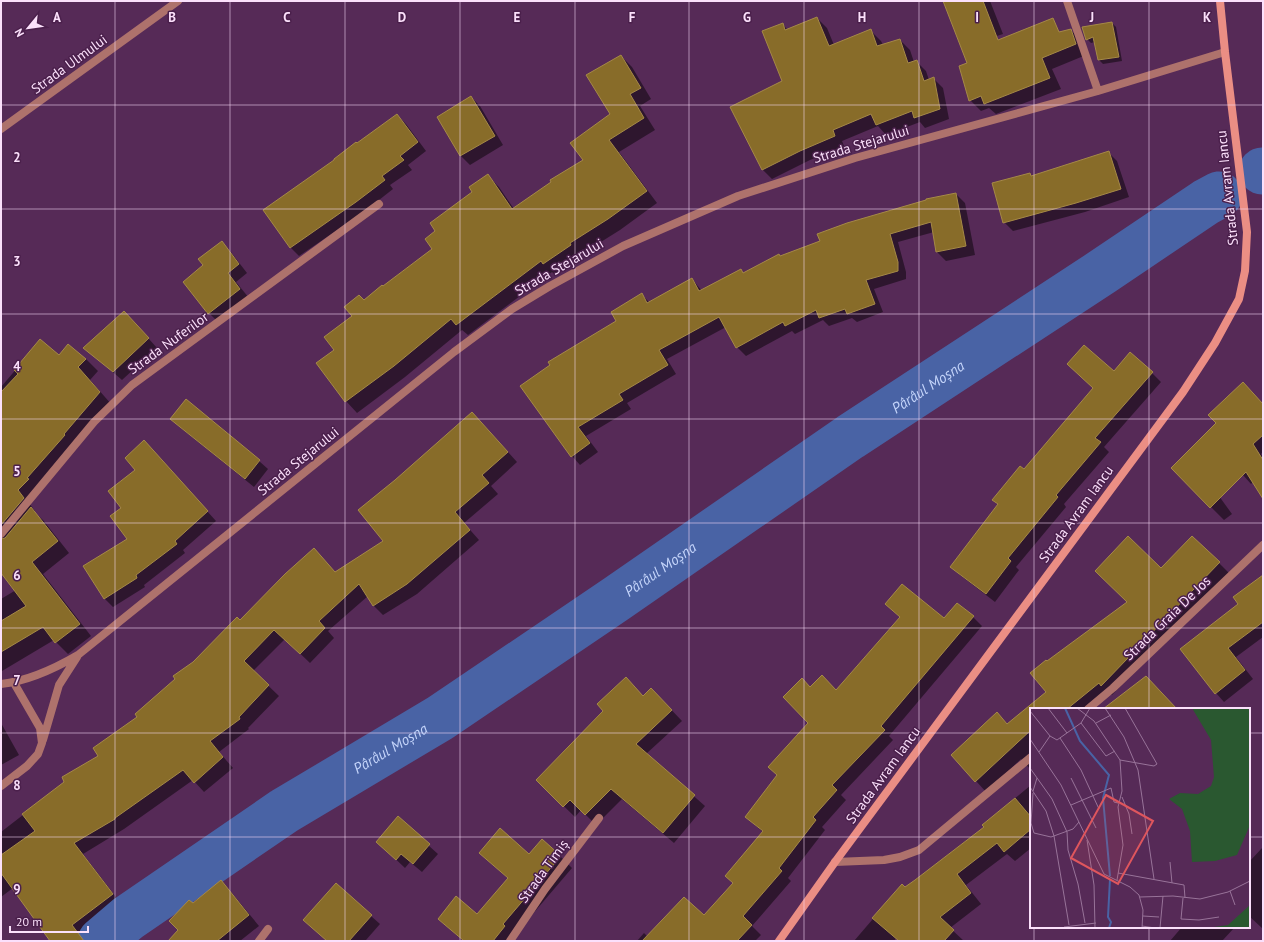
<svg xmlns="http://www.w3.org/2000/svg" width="1264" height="942" font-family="'PT Sans',sans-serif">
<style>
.shadow{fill:#0007}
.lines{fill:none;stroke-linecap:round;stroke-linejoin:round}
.river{stroke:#4963a5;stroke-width:47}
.building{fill:#886c29;stroke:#a58947}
.minor{stroke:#ae726c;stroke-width:8}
.secondary{stroke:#eb8e84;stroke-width:8}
.grid{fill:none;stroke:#fbe0fb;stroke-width:1;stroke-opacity:0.55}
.labels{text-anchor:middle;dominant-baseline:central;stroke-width:3;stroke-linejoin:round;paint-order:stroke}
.street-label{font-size:14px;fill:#fbe0fb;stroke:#4b204c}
.water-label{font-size:15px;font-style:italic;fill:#c4d4fa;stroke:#4b204c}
.inset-river{fill:none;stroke:#4963a5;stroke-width:2}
.inset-road{fill:none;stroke:#987399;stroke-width:1}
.view{fill:#df565d;fill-opacity:0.15;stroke:#df565d;stroke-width:2}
.inset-edge{fill:none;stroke:#fbe0fb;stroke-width:2}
.grid-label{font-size:13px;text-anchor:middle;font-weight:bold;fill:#fbe0fb;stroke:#4b204c;stroke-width:3;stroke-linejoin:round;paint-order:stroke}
</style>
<rect width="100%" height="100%" fill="#562a57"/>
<path class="shadow" d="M944,1h46l13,33 -34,11z
M817,18l10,10 7,17 37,-14 10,10 2,4 17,-5 10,10 4,12 2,-1 10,10 3,9 4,-2 10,10 6,31 -24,9 -5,-6 -34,13 -8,-9 -36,15 2,5 -34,14 -38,19 -10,-10 22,-87 -2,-58 6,6z
M1112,23l4,4 6,34 -19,3 -4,-4 -4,-18 -4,1 -4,-4z
M1071,30l11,12 4,13 -34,14 9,20 -65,25 -7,-6 -8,3 -11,-11z
M621,56l11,11 19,32 -11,7 15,24 -36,22 38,51 -37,27 -40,25 1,2 -26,18 -3,-3 -84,63 -6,-5 -57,47 -48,36 -11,-12 -28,-37 17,-14 18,-33 11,-16 69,-52 4,-18 51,-55 11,11 15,22 70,-48 27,-46z
M471,97l9,9 23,39 -33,20 -9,-9 -23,-39z
M397,115l9,9 20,27 -18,14 4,5 -22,15 3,4 -28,22 -66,45 -8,-8 -26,-38z
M1108,152l9,9 12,36 -44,15 -72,19 -9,-9 26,-48 2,2z
M956,194l9,9 10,52 -29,6 -9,-9 -3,-20 -36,10 8,30v7l-32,10 9,23 -26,10 -5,-4 -23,8 -6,-6 -28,14 -3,-3 -46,25 -9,-9 -11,-20 -59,32 9,15 -49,29 4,6 -45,27 12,16 -18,13 -8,-9 -51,-70 97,-65 24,-26 8,8 42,-24 10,12 38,-21 4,4 35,-19 2,2z
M221,242l9,9 17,22 -11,9 13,16 -31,24 -9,-9 -25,-31 21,-17z
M133,321l24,27 -35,32 -37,-32z
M40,341l19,15 27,3 12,12 -8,9 22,25 -83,98 6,8 -1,1 9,8 26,33 -26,21 48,62 -23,18 -14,-14 -52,31 -1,-1v-71l15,-9 -15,-19v-184z
M1114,372l38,1 9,9 -57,65 5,5 -45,52 2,3 -50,60 3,3 -24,32 -35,-27 -8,-8 72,-97z
M1263,405v47l-2,2 2,3v40l-10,-15 -2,2 -8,-9z
M172,419l87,42 9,8 -14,18 -74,-60z
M482,423l35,39 -26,24 7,8 -34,29 15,17 -62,54 -34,21 -10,-10 -5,-9 -40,35 6,7 -24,25 -25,-24 -32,32 26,25 -31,32 1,1 -30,23 14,16 -29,24 -11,-12 -69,49 -41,25 39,51 -40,30 4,6h-35l-38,-53 -12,9v-65l98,-76 95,-94 46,-41 95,-48 49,-31z
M153,451l63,70 -33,29 2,3 -41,32 1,2 -32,20 -9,-9 25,-59 8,-68z
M1195,463l37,51 -8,6 -52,-52z
M1219,563l10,10 -117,122 -2,-2 -20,16h-59v61l-10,-11 -35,33 -10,-11 21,-67 11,11 39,-33v-29l82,-61 33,-33z
M1263,576v61l-27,20 17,22 -29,23 -8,-9 23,-89z
M886,604l58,16 29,-3 9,9 -93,110 4,4 -52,55 5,5 -24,27 3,3 -37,48 3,3 -39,45 9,9 -6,6h-118l7,-8 4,4 56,-21 30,-33 30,-50 -18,-16 32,-41 31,-53 1,-35 26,3 64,-74z
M644,697l18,3 20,21 -36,33 59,52 -31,37 -52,-44 -26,26 -15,-15 -6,7 -38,-37z
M1,723l18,32 -18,10z
M1031,785v63l-16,13 -8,-7 -41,31 15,19 -31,24 14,13h-65l-3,-3 -2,3h-40l48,-56 3,3 80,-61 -2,-2z
M398,818l40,36 -16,18 -12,-10 -5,6 -19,-18z
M1263,847v82l-14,-13v-54z
M480,853l80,3 12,12 -58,68v5h-51l-24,-22 39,-4 31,-36z
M221,882l10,10 28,34 -19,15h-71l10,-11 14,-25z
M371,916l9,8 -14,16 1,1h-40z
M1182,927h53l-13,14h-52z"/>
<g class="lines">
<g class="river">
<path d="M1262,171h1"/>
<path id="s1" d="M101,941l27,-23 156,-107 156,-93 176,-119 234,-162 252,-165 104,-70 13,-7"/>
</g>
</g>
<path class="building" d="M943,1h40l15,39 55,-22 6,14 12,-3 5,15 -34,14 8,20 -66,26 -3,-8 -12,5 -10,-35 8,-3z
M817,17l12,29 42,-17 6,17 23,-7 8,24 9,-3 7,21 10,-4 6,32 -26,9 -2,-7 -36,14 -5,-11 -38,16 2,6 -35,15 -38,19 -32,-63 52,-26 -20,-50 21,-8 2,7z
M1112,22l7,35 -21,3 -5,-23 -7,3 -4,-13z
M621,55l20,33 -11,6 14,24 -35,22 38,51 -39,28 -38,24 1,2 -28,19 -2,-3 -85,64 -5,-6 -57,47 -49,36 -29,-39 18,-13 -10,-13 28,-21 -8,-9 15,-12 5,5 18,-15 1,1 49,-37 -7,-10 10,-8 -5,-8 42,-31 -3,-5 19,-13 24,35 39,-27 -1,-2 33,-20 -13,-17 40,-29 -24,-39z
M471,96l24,40 -35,20 -23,-39z
M397,114l21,28 -18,14 4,4 -22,16 3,4 -29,22 -66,46 -27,-38 71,-50v-1l22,-17 1,1z
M1109,151l12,38 -45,14 -73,20 -11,-40 38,-10 1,3z
M956,193l10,53 -30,6 -5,-30 -41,12 8,28v9l-32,9 9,24 -28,10 -2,-5 -26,9 -3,-8 -31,16 -2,-4 -47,26 -17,-31 -60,33 9,15 -49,29 4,6 -45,27 12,16 -19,14 -51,-71 30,-21 -2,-3 68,-41 -5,-9 31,-19 5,10 45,-25 7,13 42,-22 2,4 36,-19 1,2 40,-15 -3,-7 30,-11 79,-23v-1z
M222,241l17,23 -11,9 12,16 -32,25 -25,-32 20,-17 -5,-6z
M124,311l25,27 -36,34 -30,-24z
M40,339l19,16 9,-11 18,15 -8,8 22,25 -36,42 1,1 -38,43 2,1 -11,11 6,8 -23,27v-133l17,-18 -4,-4z
M1084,345l30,26 16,-19 23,20 -58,66 6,4 -45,53 2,2 -50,61 3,3 -25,33 -36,-27 48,-63 -6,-4 28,-34 4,3 69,-81 -26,-24z
M1243,382l20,22v31l-10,9 10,16v39l-17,-27 -36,36 -39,-40 45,-45 -8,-8z
M186,399l74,61 -15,19 -75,-60z
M472,412l36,40 -26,23 7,8 -34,29 15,18 -63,54 -34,22 -14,-22 -40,37 6,7 -25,26 -26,-24 -30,31 25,24 -30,32 1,2 -30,22 13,16 -29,26 -11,-13 -68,48v1l-41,24 39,51 -41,31 12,16h-34l-49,-68v-18l34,-24 -13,-17 42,-32 -2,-5 36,-21 -5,-8 44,-31 -2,-3 40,-35 -2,-3 20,-14 44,-45 3,3 45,-46 29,-26 21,24 48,-31 -25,-31 37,-30z
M144,440l64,71 -33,30 2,3 -41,31 1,3 -33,21 -21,-33 44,-27 -17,-23 11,-8 -13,-17 27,-21 -10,-12z
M31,507l27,34 -26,21 48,62 -25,19 -12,-16 -42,25v-31l25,-15 -25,-33v-34l4,-1z
M1128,536l33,32 31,-32 28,26 -78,81 -16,12 2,3 -27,28 -2,-3 -32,26h-36v21l-56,52 -24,-27 46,-43 10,12 39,-32 -16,-19 16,-13 1,1 80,-59 -32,-31z
M1263,575v47l-35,26 17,22 -30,24 -35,-45 58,-45 -5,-7z
M902,584l42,34 13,-15 17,13 -93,110 4,4 -53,55 5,5 -24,27 3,3 -37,48 3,3 -39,45 9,9 -15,16h-95l42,-44 20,18 29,-32 -8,-7 38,-45 -18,-14 32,-42 -9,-8 40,-44 -25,-26 19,-19 8,9 12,-12 14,15 64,-73 -15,-13z
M1146,676l31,33h-74z
M626,677l17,19 8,-8 21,22 -36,34 59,51 -32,38 -52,-44 -26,26 -15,-15 -7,7 -27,-27 67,-69 -6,-7z
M1015,798l16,19v12l-27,23 -7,-9 -40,31 14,19 -31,24 14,13 -10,11h-45l-27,-23 30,-34 3,3 10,-7 69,-53 -2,-2z
M398,816l32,28 -17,20 -12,-10 -5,6 -20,-18z
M500,828l29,26 13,-15 19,17 -58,68 2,2 -12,15h-29l-26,-22 18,-23 21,18 31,-36 -29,-25z
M221,880l28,35 -32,26h-49l10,-11 -9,-9 20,-21 4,3z
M336,883l36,32 -23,26h-22l-24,-21z"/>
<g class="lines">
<path class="minor" d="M1067,1l31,90
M1,129l177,-128
M1,534l93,-112 38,-37 247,-181
M1,684c28,-3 53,-15 77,-29l376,-303 58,-43 38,-23 73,-40 115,-50 117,-38 243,-67 127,-39
M1088,709l25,-21 150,-143
M43,740l16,-55 18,-28
M1,786l26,-20 11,-12 4,-11 -2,-15 -26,-45
M835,862l49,-2 16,-3 19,-7 112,-93
M259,941l9,-12
M510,941l35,-52 54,-71"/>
<path class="secondary" d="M779,941l56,-79 348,-470 32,-49 24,-44 6,-28 2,-39 -22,-180 -5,-51"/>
</g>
<path class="grid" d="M115,1v940M230,1v940M345,1v940M460,1v940M575,1v940M689,1v940M804,1v940M919,1v940M1034,1v708M1149,1v708M1,105h1262M1,209h1262M1,314h1262M1,419h1262M1,523h1262M1,628h1262M1,733h1030M1249,733h14M1,837h1030M1249,837h14M1034,927v14M1149,927v14"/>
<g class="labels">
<g class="street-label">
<text transform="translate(69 64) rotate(-36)">Strada Ulmului</text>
<text transform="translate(861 144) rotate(-17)">Strada Stejarului</text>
<text transform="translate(1227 188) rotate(-96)">Strada Avram Iancu</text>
<text transform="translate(559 267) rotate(-30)">Strada Stejarului</text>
<text transform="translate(168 343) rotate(-36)">Strada Nuferilor</text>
<text transform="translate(298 461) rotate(-39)">Strada Stejarului</text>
<text transform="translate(1076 514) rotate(-54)">Strada Avram Iancu</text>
<text transform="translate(1167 618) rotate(-44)">Strada Graia De Jos</text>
<text transform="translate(883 775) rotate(-54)">Strada Avram Iancu</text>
<text transform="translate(543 871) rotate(-54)">Strada Timiș</text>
</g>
<g class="water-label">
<text stroke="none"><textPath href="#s1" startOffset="996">Pârâul Moșna</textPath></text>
<text stroke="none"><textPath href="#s1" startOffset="672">Pârâul Moșna</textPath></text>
<text stroke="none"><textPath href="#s1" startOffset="348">Pârâul Moșna</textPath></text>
</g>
</g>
<g transform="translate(1030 708)">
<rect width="220" height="220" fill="#562a57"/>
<path d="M162,0h58v117l-13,30 -22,6 -23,1 -2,-31 -8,-22 -13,-10 11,-6 18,1 13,-8 3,-9 -3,-37zM220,197v23h-43l21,-3z" fill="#2a5830"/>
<path class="inset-river" d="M35,0l15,33 29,34 -6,23 7,78M79,220l2,-6 -3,-5 2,-38"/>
<path class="inset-road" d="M18,0l19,25M47,0l17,13 26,39 2,31 -4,16 5,38 -6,35M75,0l19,29 14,33 16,109M0,3l20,25 7,4 24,-17 9,-15M51,15l25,33 9,-5M66,15l15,-8M30,30l21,32 18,39M0,31l31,46 43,89 26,13 9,8 4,15 -1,18M9,44l11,-16M90,52l34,6 3,-2 -32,-56M0,60l22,31 15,33 1,18 10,34 7,39M41,70l25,50M0,79l16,24 8,25 15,89M3,83l4,-13M3,85l-2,30 3,10 17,4 22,-8 6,-7M92,89l7,17 3,20M41,97l40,-17 3,14 4,1M57,132l7,45 1,43M140,154l2,21M88,165l66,12 1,13M200,183l5,14M110,189l33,-1 27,3 28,-7 22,-11M153,190l-2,21 18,1 20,-3M113,208l16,1M112,218l13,2M34,219l32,-4M130,220l3,-32"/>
<path class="view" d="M76,87l47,26 -35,63 -47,-26z"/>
<rect width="220" height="220" class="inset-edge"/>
</g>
<g class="grid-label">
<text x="57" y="22">A</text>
<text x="172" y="22">B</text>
<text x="287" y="22">C</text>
<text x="402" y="22">D</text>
<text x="517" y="22">E</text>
<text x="632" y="22">F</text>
<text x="747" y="22">G</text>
<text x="862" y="22">H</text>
<text x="977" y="22">I</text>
<text x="1092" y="22">J</text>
<text x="1207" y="22">K</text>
<text x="17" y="162">2</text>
<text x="17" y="266">3</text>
<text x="17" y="371">4</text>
<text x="17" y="476">5</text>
<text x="17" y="580">6</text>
<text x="17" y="685">7</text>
<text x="17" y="790">8</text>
<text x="17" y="894">9</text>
</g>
<rect width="1264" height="942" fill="none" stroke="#fbe0fb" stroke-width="4"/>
<g transform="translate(28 28) rotate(241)" stroke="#4b204c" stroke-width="3" paint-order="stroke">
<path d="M0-3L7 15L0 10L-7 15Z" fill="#fbe0fb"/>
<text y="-6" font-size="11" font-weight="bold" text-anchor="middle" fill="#fbe0fb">N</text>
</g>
<path d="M10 926v6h78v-6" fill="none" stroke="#fbe0fb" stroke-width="2"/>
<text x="16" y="926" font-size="12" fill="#fbe0fb" stroke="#4b204c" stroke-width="3" paint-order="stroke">20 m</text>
</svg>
